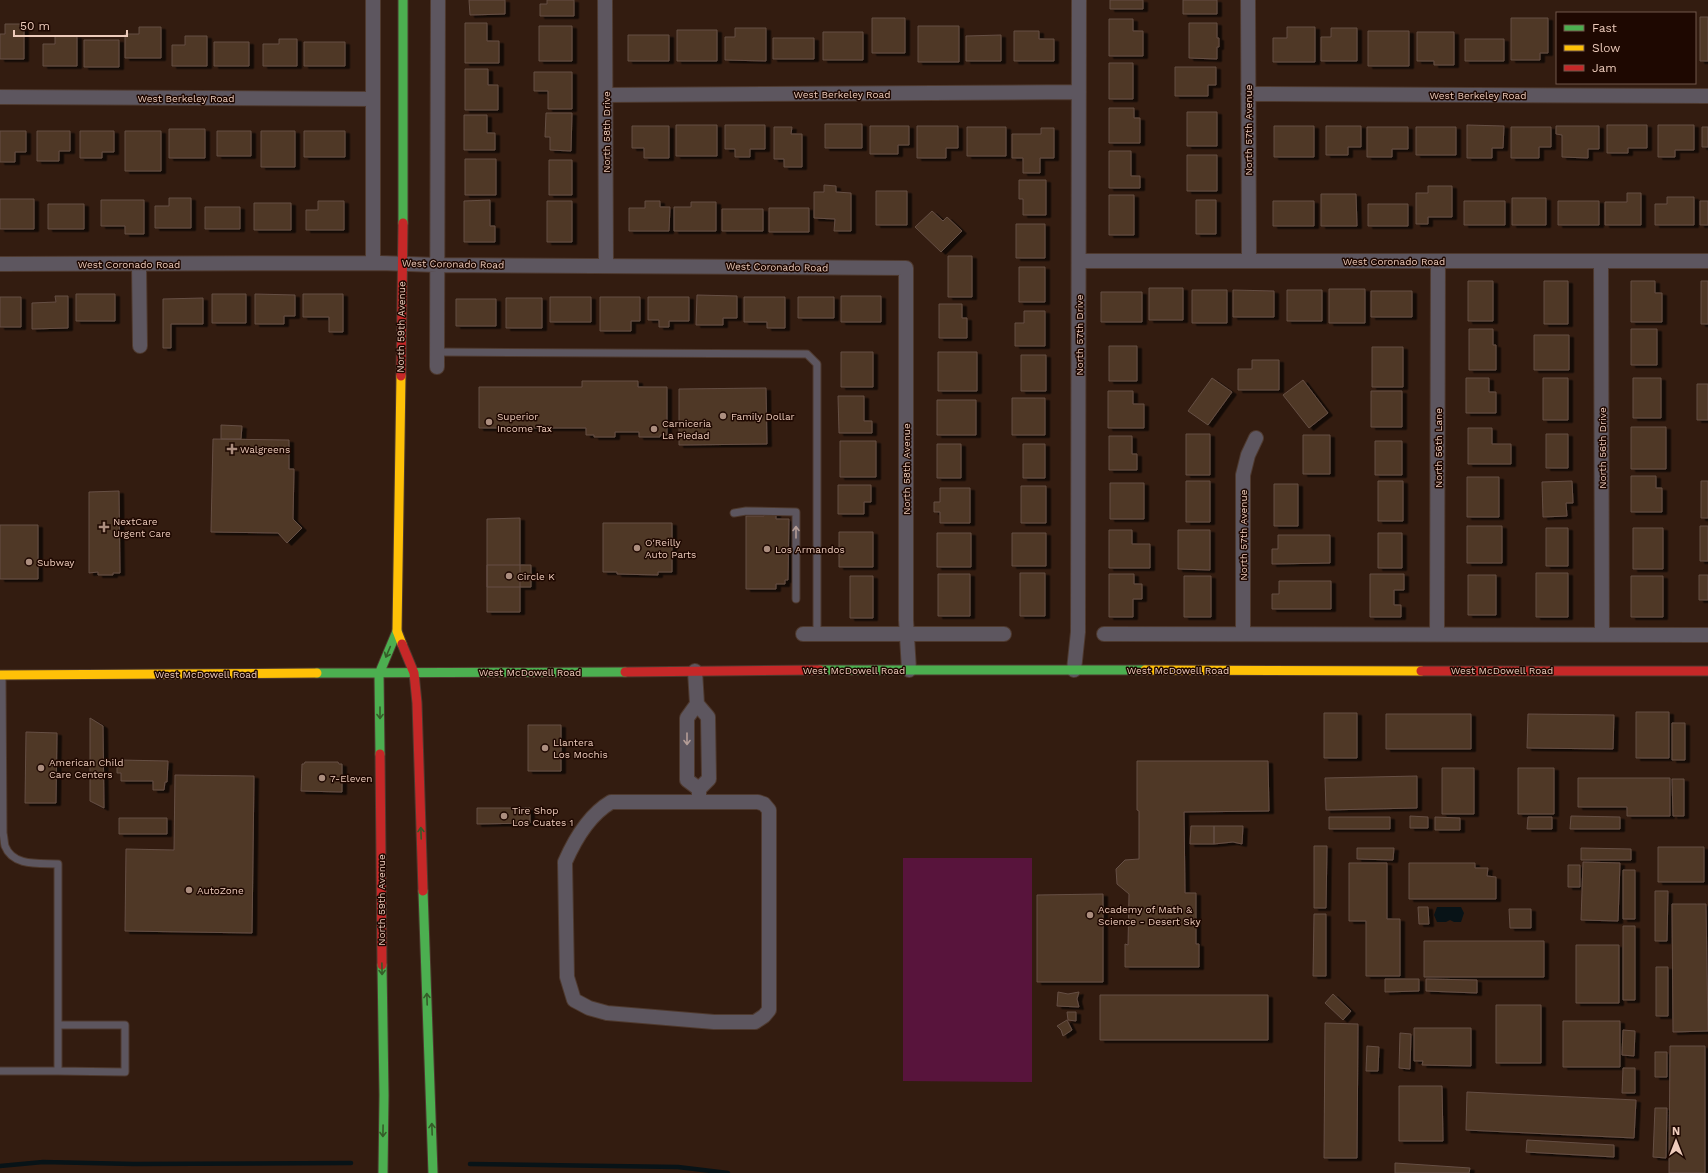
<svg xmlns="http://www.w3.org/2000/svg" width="1708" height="1173" font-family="'Work Sans',sans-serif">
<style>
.green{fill:#58143c}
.water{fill:#081317}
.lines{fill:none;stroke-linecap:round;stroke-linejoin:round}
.stream{stroke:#081317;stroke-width:4.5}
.building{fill:#503727;stroke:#654f44;filter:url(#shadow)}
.lane-casing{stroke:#4e392e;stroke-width:9}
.street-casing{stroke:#4e392e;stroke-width:16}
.fast-casing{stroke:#4e392e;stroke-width:11}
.slow-casing{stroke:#4e392e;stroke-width:11}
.jam-casing{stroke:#4e392e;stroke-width:11}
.lane{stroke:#5d565f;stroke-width:7}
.street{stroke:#5d565f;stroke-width:14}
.fast{stroke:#4caf50;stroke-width:9}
.slow{stroke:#ffc107;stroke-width:9}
.jam{stroke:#c62828;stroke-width:9}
.oneway{stroke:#b39c96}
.oneway2{stroke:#355c28}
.poi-dot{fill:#ac8e7f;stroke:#1e0801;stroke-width:1.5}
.labels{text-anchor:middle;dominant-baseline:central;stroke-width:3;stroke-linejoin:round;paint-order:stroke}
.street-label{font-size:10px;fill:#edcbbb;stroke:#1e0801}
.poi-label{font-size:10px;fill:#edcbbb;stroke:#1e0801;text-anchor:start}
</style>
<defs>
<filter id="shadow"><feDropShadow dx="4.5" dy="2.5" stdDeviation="0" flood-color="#0009"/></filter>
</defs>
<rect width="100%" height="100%" fill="#331c10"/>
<path class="green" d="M903,858h129v224l-129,-1z"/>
<path class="water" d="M1437,907h24l3,6 -3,9h-7l-4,-2 -4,2h-9l-3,-7z"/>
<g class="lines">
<path class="stream" d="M470,1164l208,3 50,6
M0,1166l43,-4 91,2 217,-1"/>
</g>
<path class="building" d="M469,0h36v14l-35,1z
M547,0h27v16h-34v-12h7z
M1110,0h33v9h-33z
M1183,0h34v14h-34z
M1700,17h8v44h-8z
M872,18h33v35h-33z
M1511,18h37v35h-8v7h-29z
M1109,19h24v12h10v25h-34z
M465,23h22v18h12v22h-34z
M1189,23h28v15h2v9h-2v12l-28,-1z
M5,24h19v35h-24v-25h5z
M539,26h33v35h-33z
M918,26h41v36h-41z
M139,27h22v31h-36v-24h14z
M1287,27h28v35h-42v-24h14z
M735,28h31v33l-41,-1v-23h10z
M1331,28h26v33h-36v-24h10z
M677,30h40v31h-40z
M1014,31h25v8h15v22h-40z
M1368,31h41v35h-41z
M823,32h40v28h-40z
M1417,32h37v33h-20v-4h-17z
M628,35h41v26h-41z
M1001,35v26h-35v-25z
M55,36h22v30h-34v-22h12z
M185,36h22v30h-35v-21h13z
M773,38h41v21h-41z
M279,39h18v27h-34v-22h16z
M1465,39h39v22h-39z
M84,40h35v27h-35z
M214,42h35v24h-35z
M304,42h41v24h-41z
M1109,63h24v36h-24z
M1175,67h41v18h-8v11h-33z
M465,69h23v16h10v25h-33z
M534,72h38v37h-24v-18h-14z
M1109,108h25v10h6v25h-31z
M1187,112h30v34h-30z
M546,113h26l-1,38 -21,-1v-13h-5z
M464,115h23v18h8v17h-31z
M825,124h37v24h-37z
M676,125h41v31h-41z
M725,125h40v24h-15v8h-15v-8h-10z
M1467,125l37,1 -1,22h-11v10h-25z
M1607,125h40v23h-19v5h-21z
M1658,125h36v25h-19v7h-17z
M632,126h37v32h-25v-10h-12z
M870,126h39v19h-11v9h-28z
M917,126h41v22h-12v10h-29z
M1274,126h40v31h-40z
M1326,126h35v21h-13v8h-22z
M1556,126h43v23h-11v9l-26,-1v-22l-6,-1z
M774,127h18l-1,7h11v33h-18v-8h-10z
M967,127h39v29h-39z
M1367,127h41v22h-16v8h-25z
M1416,127h40v28h-40z
M1511,127h40v20h-12v11h-28z
M1702,127h6v20h-6z
M1041,128h13v30h-14v15h-17v-15h-11v-24h29z
M169,129h36v29h-36z
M0,131h26v21h-11v10h-15z
M37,131h33v20h-11v10h-22z
M80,131h34v21h-12v6h-22z
M125,131h36v40h-36z
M217,131h34v25h-34z
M261,131h34v36h-34z
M304,131h41v26h-41z
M1109,151h22v25h9v12h-31z
M1187,155h30v36h-30z
M465,159h31v36h-31z
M549,160h23v35h-23z
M1019,180h27v35h-23v-16h-4z
M824,185l12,1v6l15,1v38h-17l1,-12 -21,-1v-26h10z
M1428,186h24v31h-24v7h-12v-31h12z
M876,191h31v34h-31z
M1627,193h14v32h-36v-23h22z
M1321,194h35l1,32h-36z
M1109,195h25v40h-25z
M1667,197h27v28h-39v-21h12z
M169,198h22v30h-36v-22h14z
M1512,198h34v27h-34z
M0,199h34v30h-34z
M101,200h43v34h-19v-8h-24z
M490,200v26h5v16h-31v-41z
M1196,200h20v34h-20z
M318,201h26v29h-38v-20h12z
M547,201h25v41h-25z
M645,201h15v6h10l-1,24h-40v-23h16z
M1273,201h41v25h-41z
M1464,201h41v24h-41z
M1558,201h41v24h-41z
M1700,201h8v24h-8z
M691,202h25v29h-42v-24h17z
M254,203h37v27h-37z
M48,204h36v25h-36z
M1368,204h40v22h-40z
M205,207h35v22h-35z
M769,208h40v24h-40z
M722,209h41v22h-41z
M932,211l11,10 4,-4 15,14 -21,21 -26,-25z
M1016,224h29v34h-29z
M948,256h24v41h-24z
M1019,267h26v35h-26z
M1468,281h25v40h-25z
M1544,281h24v43h-24z
M1631,281h24v12h7v29h-31z
M1701,281h7v43h-7z
M1149,288h34v32h-34z
M1329,289h36v34h-36z
M1192,290h35v33h-35z
M1233,290l41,1v26h-41z
M1287,290h35v31h-35z
M1371,291h41v26h-41z
M1101,292h41v30h-41z
M76,294h39v27h-39z
M212,294h34v29h-34z
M255,294l40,1v21h-11v8h-29z
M303,294h40v38h-14v-15h-26z
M697,295l40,1v22h-14v7h-27z
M55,296h13v32l-36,1v-26l24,-1z
M841,296h40v26h-40z
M0,297h21v30h-21z
M550,297h41v25h-41z
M600,297h40v24h-9v10h-31z
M648,297h41v24h-20v6h-10v-7h-11z
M744,297h41v31h-18v-6h-23z
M798,297h36v21h-36z
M203,298v26h-32v24h-8v-49z
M506,298h36v30h-36z
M456,299h40v27h-40z
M939,304h23v14h5v20h-28z
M1024,311h21v35h-30v-23h9z
M1469,329h24v16h3v25h-27z
M1631,329h26v36h-26z
M1534,335h35v35h-35z
M1109,346h28v35h-28z
M1372,347h31v40h-31z
M841,352h32v35h-32z
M938,352h39v39h-39z
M1021,355h25v36h-25z
M1252,360h27v30h-41v-21h14z
M1212,378l20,14 -24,33 -20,-14z
M1466,378h23v14h7v21h-30z
M1543,378h25v42h-25z
M1633,378h28v40h-28z
M1303,380l25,33 -19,15 -26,-33z
M582,381h56v6h29v48h-7v2h-21v-5h-24v5h-21v-2h-8v-7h-107v-41h103z
M1697,384h11v36h-11z
M766,388l1,56 -88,1v-56z
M1108,391h25v13h11v24h-36z
M1371,391h31v36h-31z
M838,396h26v25h8v12h-33z
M1012,398h33v37h-33z
M937,400h39v35h-39z
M221,425l21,1 -1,13h-20z
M1631,427h35v42h-35z
M1468,428h24v16h19v20h-43z
M1186,434h24v41h-24z
M1546,434h22v34h-22z
M1303,435h27v39h-27z
M1109,436h23v18h5v16h-28z
M213,439l76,1v29h5l-1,50 9,9 -15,15 -9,-10 -67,-1z
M840,441h36v36h-36z
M1375,441h27v34h-27z
M937,444h24v34h-24z
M1023,444h22v34h-22z
M1631,476h25v12h6v24h-31z
M1467,477h32v40h-32z
M1186,481h24v41h-24z
M1378,481h25v40h-25z
M1572,481l1,22h-7l1,13 -24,1 -1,-35z
M1701,481h7v37h-7z
M1110,483h34v36h-34z
M1274,484h24v42h-24z
M838,485h33v17h-7v12h-26z
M1021,486h25v37h-25z
M940,488h30v35h-30v-11h-6v-10h6z
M119,491l1,82h-7v2h-15v-3l-9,1v-81z
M764,512h12v7h13l-1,61h-3v4h-9v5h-30v-73h18z
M520,518v94h-33v-93z
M603,523h69v49h-14v3l-41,-1v-2h-14z
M0,525h38v54h-38z
M1467,526h35v37h-35z
M1700,526h8v35h-8z
M1546,528h22v38h-22z
M1633,528h30v41h-30z
M1109,530h23v14h18v24h-41z
M1178,530h32v40l-32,-1z
M839,532h34v35h-34z
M937,533h34v34h-34z
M1012,533h34v33h-34z
M1378,533h24v35h-24z
M1278,535h52v28l-58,1v-15h6z
M487,565h44v22h-44z
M1020,573h25v43h-25z
M1536,573h32v44h-32z
M938,574h32v42h-32z
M1109,574h25v10h8v15h-9v18h-24z
M1370,574h34v16h-10v15h7v12h-31z
M1468,575h28v40h-28z
M1699,575h9v25h-9z
M850,576h23v42h-23z
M1184,576h27v41h-27z
M1631,576h32v41h-32z
M1279,581h52v28h-59v-15h7z
M1636,712h33v46h-33z
M1324,713h33v45h-33z
M1386,714h85v35h-85z
M1528,714l86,1 -1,34 -86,-1z
M90,718l13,8 1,82 -14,-7z
M1672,723h13v37h-13z
M528,725h33v46h-33z
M26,732l31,1 -1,70h-31z
M120,760l48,1 -1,21h-2l-1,8h-11v-9h-32v-8h-4v-10h3z
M1137,761h131l1,50 -85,1 1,81h11v51h3v23h-74v-23l3,1 1,-51 -12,-10 -1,-15 9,-9 14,-1v-48l-2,-1z
M305,762h33l1,2h3v28l-41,-1 1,-27h2z
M1442,768h32v46h-32z
M1518,768h36v46h-36z
M175,775l79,1 -2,157 -127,-2 1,-82 48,1z
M1417,776v32l-91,2 -1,-32z
M1578,778h92v38h-43v-9h-49z
M1672,779h12v37h-11z
M477,808h53v15l-53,1z
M1410,816l18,1v11h-18z
M1571,816l49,1v12h-50z
M1329,817h61v12h-61z
M1435,817l25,1v12h-25z
M1528,817h24v12h-25z
M119,818h48v16h-48z
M1191,826h23v18h-24z
M1214,826h29l-1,18 -9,-2 -19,2z
M1314,846h13l-1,62h-12z
M1658,847h46v35h-46z
M1357,848h37l-1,12 -36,-1z
M1581,848l50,1v11h-50z
M1583,862l37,1 -2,58 -37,-1z
M1349,863h38v56h13v57h-34v-55h-17z
M1409,863h66v5h13l-1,8 9,1v22h-87z
M1568,865h12v22h-12z
M1623,870h12v49h-12z
M1655,891h13l-1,50h-12z
M1103,894v88h-66v-87z
M1672,904h34l2,127 -35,1z
M1418,907h10l1,17h-10z
M1509,909h22v19h-21z
M1314,914h12v62h-13z
M1623,926h12v74h-12z
M1424,941h120v36h-120z
M1576,945h43v58h-43z
M1656,967h12v49h-12z
M1385,979h34v12l-34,1z
M1426,979l51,1v13l-51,-2z
M1058,992l10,2 11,-2 -2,7 2,8 -22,-1z
M1333,994l18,17 -8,9 -18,-17z
M1100,995h168v45h-168z
M1496,1005h45v58h-45z
M1067,1012h9v9l-8,-1z
M1067,1020l5,10 -9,6 -2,-6 -4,-4z
M1563,1021h57v46h-57z
M1325,1023l33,1 -1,134h-33z
M1414,1028h57v38l-49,-1 1,-4h-9z
M1623,1030l12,1 -1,25 -12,-1z
M1400,1033l11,1 -1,35 -11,-1z
M1367,1046l12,1 -1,24h-12z
M1670,1046h35v127h-36z
M1655,1052h12v25h-12z
M1623,1068h12v25h-13z
M1399,1086h43l1,55h-44z
M1467,1092l169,8 -2,38 -168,-8z
M1655,1108h12l-1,50 -13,-1z
M1527,1140l87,5v12l-88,-5z
M1395,1163l75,5 -1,5h-74z"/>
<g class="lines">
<g class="lane-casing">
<path id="lane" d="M437,352l370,2 10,10v270
M734,513l12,-2 50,1v87
M58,1025h67v47l-67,-1
M0,1071h58v-207c-18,-1 -45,3 -53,-18 -1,-4 -1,-9 -2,-13l-1,-155"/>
</g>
<g class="street-casing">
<path id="street" d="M373,0v263
M605,0l1,265
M1248,0l1,261
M1248,94l460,2
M606,95l473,-3
M0,97l373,2
M1080,261h628
M1601,261l1,373
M0,264l380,-1 57,2 469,3v352l3,50
M139,265l1,81
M437,367l1,-367
M803,634h201
M1104,634l604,1
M1243,634v-159l5,-20 8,-17
M1437,634l1,-373
M1074,670l4,-38 1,-632
M695,671l2,33 -10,14v62l12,9
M697,704l11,13 1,62 -10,10v13h59l6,2 5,6v200l-5,6 -9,6h-41l-107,-9 -18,-5 -15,-8 -7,-23 -2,-115c10,-23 24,-47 46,-60h88"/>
</g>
<g class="fast-casing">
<path id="fast" d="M403,0v223
M820,670h325
M317,673l308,-1
M380,754l-1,-80 18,-43
M423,891l10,282
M382,965l2,130 -1,78"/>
</g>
<g class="slow-casing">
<path id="slow" d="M401,376l-4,255 5,13
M1145,670l276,1
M0,675l317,-2"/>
</g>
<g class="jam-casing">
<path id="jam" d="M401,376l2,-153
M402,644l12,29 3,30 6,188
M1421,671h287
M625,672l195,-2
M380,754l2,211"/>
</g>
<use href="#lane" class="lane"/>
<use href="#street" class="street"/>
<use href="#fast" class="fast"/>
<use href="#slow" class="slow"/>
<use href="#jam" class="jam"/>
</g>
<defs><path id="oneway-shaft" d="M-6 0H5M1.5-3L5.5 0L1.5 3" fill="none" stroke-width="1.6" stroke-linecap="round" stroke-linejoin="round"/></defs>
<g class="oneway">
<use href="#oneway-shaft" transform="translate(796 532) rotate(-90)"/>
<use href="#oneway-shaft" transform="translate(687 739) rotate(90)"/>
</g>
<g class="oneway2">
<use href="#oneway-shaft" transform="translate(388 652) rotate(113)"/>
<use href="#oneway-shaft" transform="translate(380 713) rotate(90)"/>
<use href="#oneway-shaft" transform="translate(421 833) rotate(-92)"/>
<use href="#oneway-shaft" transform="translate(382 969) rotate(89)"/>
<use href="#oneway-shaft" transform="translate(427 999) rotate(-92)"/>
<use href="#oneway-shaft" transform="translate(432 1129) rotate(-92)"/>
<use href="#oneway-shaft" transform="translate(383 1131) rotate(91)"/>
</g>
<g class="poi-dot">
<circle cx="723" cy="416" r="4"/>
<circle cx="489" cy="422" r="4"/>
<circle cx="654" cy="429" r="4"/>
<path d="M230 443h4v4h4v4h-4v4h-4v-4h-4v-4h4z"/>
<path d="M102 521h4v4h4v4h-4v4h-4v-4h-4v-4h4z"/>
<circle cx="637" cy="548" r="4"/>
<circle cx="767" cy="549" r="4"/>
<circle cx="29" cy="562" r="4"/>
<circle cx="509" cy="576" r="4"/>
<circle cx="545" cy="748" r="4"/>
<circle cx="41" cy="768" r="4"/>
<circle cx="322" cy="778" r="4"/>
<circle cx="504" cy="816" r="4"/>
<circle cx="189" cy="890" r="4"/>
<circle cx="1090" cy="915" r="4"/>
</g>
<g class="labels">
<g class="street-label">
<text x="842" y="94">West Berkeley Road</text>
<text x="1478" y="95">West Berkeley Road</text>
<text x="186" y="98">West Berkeley Road</text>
<text transform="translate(1248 130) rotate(-90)">North 57th Avenue</text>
<text transform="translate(606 132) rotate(-90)">North 58th Drive</text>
<text x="1394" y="261">West Coronado Road</text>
<text x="129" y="264">West Coronado Road</text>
<text transform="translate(453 264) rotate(1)">West Coronado Road</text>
<text transform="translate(777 267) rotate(1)">West Coronado Road</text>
<text transform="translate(401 327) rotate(-89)">North 59th Avenue</text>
<text transform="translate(1079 335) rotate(-90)">North 57th Drive</text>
<text transform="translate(1438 448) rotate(-90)">North 56th Lane</text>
<text transform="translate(1602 448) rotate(-90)">North 56th Drive</text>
<text transform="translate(906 469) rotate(-90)">North 58th Avenue</text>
<text transform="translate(1243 535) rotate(-90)">North 57th Avenue</text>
<text x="854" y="670">West McDowell Road</text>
<text x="1178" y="670">West McDowell Road</text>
<text x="1502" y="670">West McDowell Road</text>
<text x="530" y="672">West McDowell Road</text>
<text x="206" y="674">West McDowell Road</text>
<text transform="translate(381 900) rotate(-90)">North 59th Avenue</text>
</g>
<g class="poi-label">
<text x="497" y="416">Superior<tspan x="497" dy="12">Income Tax</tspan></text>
<text x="731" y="416">Family Dollar</text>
<text x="662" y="423">Carniceria<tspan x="662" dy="12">La Piedad</tspan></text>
<text x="240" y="449">Walgreens</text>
<text x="113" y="521">NextCare<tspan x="113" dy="12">Urgent Care</tspan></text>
<text x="645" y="542">O'Reilly<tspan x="645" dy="12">Auto Parts</tspan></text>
<text x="775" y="549">Los Armandos</text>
<text x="37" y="562">Subway</text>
<text x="517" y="576">Circle K</text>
<text x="553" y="742">Llantera<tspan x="553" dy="12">Los Mochis</tspan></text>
<text x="49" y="762">American Child<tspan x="49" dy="12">Care Centers</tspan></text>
<text x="330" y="778">7-Eleven</text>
<text x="512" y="810">Tire Shop<tspan x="512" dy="12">Los Cuates 1</tspan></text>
<text x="197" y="890">AutoZone</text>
<text x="1098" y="909">Academy of Math &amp;<tspan x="1098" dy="12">Science - Desert Sky</tspan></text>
</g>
</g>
<rect x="1556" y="12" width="140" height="72" fill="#1e0801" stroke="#71564b"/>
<rect x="1564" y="25" width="20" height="6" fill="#4caf50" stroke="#71564b"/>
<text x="1592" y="32" font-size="12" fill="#edcbbb">Fast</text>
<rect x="1564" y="45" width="20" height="6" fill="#ffc107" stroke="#71564b"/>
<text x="1592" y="52" font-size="12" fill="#edcbbb">Slow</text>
<rect x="1564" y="65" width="20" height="6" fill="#c62828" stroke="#71564b"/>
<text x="1592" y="72" font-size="12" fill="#edcbbb">Jam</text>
<g transform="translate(1676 1141)" stroke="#1e0801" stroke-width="3" paint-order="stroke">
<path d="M0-3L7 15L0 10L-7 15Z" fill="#edcbbb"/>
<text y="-6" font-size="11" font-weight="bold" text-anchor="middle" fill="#edcbbb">N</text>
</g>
<path d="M14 30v6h113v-6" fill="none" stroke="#edcbbb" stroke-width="2"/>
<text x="20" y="30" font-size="12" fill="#edcbbb" stroke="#1e0801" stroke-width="3" paint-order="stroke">50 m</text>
</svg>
